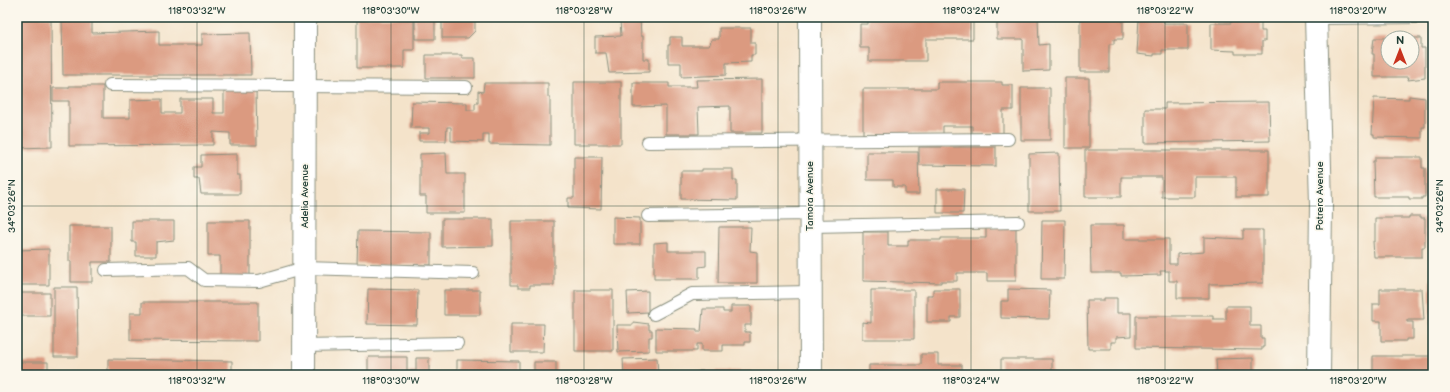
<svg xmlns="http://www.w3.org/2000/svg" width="1450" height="392" font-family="'Balsamiq Sans',sans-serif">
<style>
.building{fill:#db9a80}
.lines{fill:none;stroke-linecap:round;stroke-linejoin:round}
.service-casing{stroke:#8a907f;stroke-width:14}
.minor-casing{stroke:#8a907f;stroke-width:24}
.tertiary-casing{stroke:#8a907f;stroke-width:24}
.service{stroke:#fff;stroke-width:12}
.minor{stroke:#fff;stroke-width:22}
.tertiary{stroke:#fff;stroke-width:22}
.ticks{fill:none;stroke:#1f3d34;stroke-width:1;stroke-opacity:0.45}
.labels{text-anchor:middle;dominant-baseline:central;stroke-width:3.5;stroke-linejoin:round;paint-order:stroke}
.street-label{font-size:10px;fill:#1f3d34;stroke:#fbf7ec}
.neatline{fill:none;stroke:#1f3d34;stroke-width:1.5}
.ticks-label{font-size:10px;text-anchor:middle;fill:#1f3d34}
</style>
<rect width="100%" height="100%" fill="#fbf7ec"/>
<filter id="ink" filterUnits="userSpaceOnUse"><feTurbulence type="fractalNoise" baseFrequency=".025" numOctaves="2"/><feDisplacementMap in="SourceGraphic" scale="8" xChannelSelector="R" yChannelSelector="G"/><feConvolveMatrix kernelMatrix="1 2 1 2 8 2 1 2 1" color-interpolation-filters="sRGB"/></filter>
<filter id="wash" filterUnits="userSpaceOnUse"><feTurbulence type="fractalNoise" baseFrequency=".012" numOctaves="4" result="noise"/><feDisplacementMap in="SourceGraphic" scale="16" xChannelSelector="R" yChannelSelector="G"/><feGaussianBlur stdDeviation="0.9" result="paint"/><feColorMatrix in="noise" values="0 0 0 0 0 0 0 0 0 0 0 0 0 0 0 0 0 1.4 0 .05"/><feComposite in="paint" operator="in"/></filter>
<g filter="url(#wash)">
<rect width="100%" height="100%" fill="#f4e3ca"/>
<g id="blocks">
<path class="building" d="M17,17h34l1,130 -35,1v-67h5v-6h-5z
M62,17h30v16l67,-2v14h43v-11l48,-1 1,42h-188z
M357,17h57v33h-10v18h-47z
M415,17h20v22h-20z
M442,17h33v14l-7,7h-26z
M868,17h105v22h-47v22h-57v-13h-9v-24h8z
M997,17h41l1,28 10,-1v26l-26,1v-32h-26z
M1139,17h24l1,6h24v27h-26v4h-8v2l-17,-2z
M1231,17h30v14h4v10h-3v13h-27v-3l-24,-1v-27h20z
M640,18l1,18h2v23h6v13l-40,1 -3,-20h-11v-16l26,-1 -1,-17z
M1080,19h43v20h-9v5h-5v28h-29z
M719,28h32v15h4v12h-4v7l-25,1v12l-45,2v-14h-13v-18h2v-8h12v9h27l3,-7h7z
M1374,38h14v24h24v-24h9v10h4v30l-17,2 1,-3h-35v-23h-2z
M426,55h36v3h13v20h-49z
M1065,78h24v70h-24z
M762,79v54h-32v-27l-32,1 1,27h-33v-28l-33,1v-24h36v4h28l-1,-7z
M574,82h47v62h-47z
M937,82h65v3h11v25h-10v23h-31v-7h-29v8h-80v-45h74z
M484,83h64v14h2v48l-61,-1v-10h-6v8l-32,-1v-14h-4l-1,14h-27v-8h10v-5h-18l1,-26 55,1v7h8v-7h3v-12l5,1z
M69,86h34v32h27v-18l32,-1v14h18v-14h33v14h11v-24h32l1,56h-27v-12l-17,-1v13l-144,1v-45h-16v-13h16z
M1021,88h29v52h-29z
M1409,96l16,2v29h-3v11l-48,-1v-3h-2l2,-36 35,1z
M1269,102l1,39 -125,2v-34h20v-6z
M919,147h77v19l-77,-1z
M1085,150h184v47h-33v-20h-41v20h-33v-20h-41v20h-36z
M867,152h51l1,42h-14v-7h-12v-7h-26z
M446,153l1,21h18v39h-39v-17h-6v-42z
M1059,153l1,58h-31v-57z
M237,154v21h3v19h-39l-2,-15h-5v-12h7v-12z
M574,157h28l-1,52 -33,-1v-10h6z
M1375,157h47v11h3v29h-3v2h-13v-2h-35l-1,-36h2z
M702,169h31v11h4v20l-56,-1v-28h21z
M937,189h27l-1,24h-26z
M1409,216h12v2h4v29h-3v10h-48l-1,-16h2v-23h34z
M613,217l27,1v26h-27z
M442,219h51v27l-51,1z
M1042,220h23l-1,59h-23z
M132,221h42v19l-18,2v14h-20v-14h-4z
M208,221h42v56h-30v-21h-12z
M511,221h43v64h-24v3h-12v-3h-7z
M1090,225h34v14h45v25h8v-10l27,-2v-15l39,2v-9h20v53l-54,1v14h-32v-17h-8v-10h-9l1,4 -40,1v-3h-30z
M69,226h42v36h-19v20h-21v-21h-2z
M719,227h32l-1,24 7,1v31h-39z
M986,227h30v54h-29v-8h-30v8h-16v2l-78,-2v-49h25v14h20v-6h33v-2h45z
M358,231l73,1v33l-74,-1z
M668,242v9h38v15l-7,1v12h-45v-36z
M49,249v36h-32v-35z
M1430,277h3v49h-3z
M54,287h23l1,70h-24z
M368,289l50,1 -1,35 -50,-1z
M933,289h27v28h-9v5h-24v-27h6z
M1008,289l42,1 -1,29 -48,-1v-17h7z
M1380,289h42l2,31h-17v2h6v17h-7v2h-25v-20h-8v-17h7z
M444,290h36v25h-36z
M575,290h38v61h-38z
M871,290h43v49h-52v-17l9,1z
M648,291v21l-20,1 -1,-21z
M17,293h33v23h-33z
M1104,298h13v15h14v23l-15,1v5h-5v7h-23l-1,-49h17z
M142,302h116v39l-128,-1v-27h12z
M731,306h20v19h-6v7h5v10h-5v3h-22v6h-21v-7h-5v7h-41v-23l41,1v3h4l2,-23h20v3h8z
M1226,306h24v20h11v12h3v9h-2v3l-126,-2v-32h77v3h13z
M633,322l16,2v6h3v7h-3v14l-31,1 -1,-27h16z
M511,324h33l-1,28h-32z
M921,354h17v11h24v10h-93v-10h52z
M1373,356h60v19h-60z
M368,357h39v14h9v-13h13v17h-61z
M657,358l1,17h-34l-1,-16z
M1253,358v17h-36l-1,-16z
M108,359l124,2v14h-124z
M1001,359h51v14h3v2h-54z
M457,360l62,1v14h-62z
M17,362h31v13h-31z
M534,362h22v13h-22z
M699,371h52v4h-52z"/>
</g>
</g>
<g filter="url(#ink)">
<use href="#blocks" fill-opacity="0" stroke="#8a907f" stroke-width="1"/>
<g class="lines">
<g class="service-casing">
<path id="service" d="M1316,18l101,-1
M110,85l356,2
M648,142l360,-3
M648,216l163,-2
M811,226l207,-4
M106,270l82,-2 16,12 55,1 45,-13 169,5
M654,314l38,-20 119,-2
M304,346l153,-3"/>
</g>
<g class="minor-casing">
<path id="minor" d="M810,17l1,358
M304,375l1,-358"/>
</g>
<g class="tertiary-casing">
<path id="tertiary" d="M1316,17l5,188 -2,170"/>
</g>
<use href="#service" class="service"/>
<use href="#minor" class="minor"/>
<use href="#tertiary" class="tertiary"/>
</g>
</g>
<path class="ticks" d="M197,17v358M391,17v358M584,17v358M778,17v358M971,17v358M1165,17v358M1358,17v358M17,206h1416"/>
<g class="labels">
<g class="street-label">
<text transform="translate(305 196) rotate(-90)">Adelia Avenue</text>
<text transform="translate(810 196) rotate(-90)">Tamora Avenue</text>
<text transform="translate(1320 196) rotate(-90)">Potrero Avenue</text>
</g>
</g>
<rect width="1450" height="392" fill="none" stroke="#fbf7ec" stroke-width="44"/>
<g transform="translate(1400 50)"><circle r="19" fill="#fbf7ec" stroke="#a3ada2"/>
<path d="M0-3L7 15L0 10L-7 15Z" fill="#c8321e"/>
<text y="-6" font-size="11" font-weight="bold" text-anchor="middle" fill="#1f3d34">N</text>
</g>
<rect x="22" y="22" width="1406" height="348" class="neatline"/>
<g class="ticks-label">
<text x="197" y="14">118°03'32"W</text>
<text x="391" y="14">118°03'30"W</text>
<text x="584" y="14">118°03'28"W</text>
<text x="778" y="14">118°03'26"W</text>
<text x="971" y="14">118°03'24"W</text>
<text x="1165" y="14">118°03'22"W</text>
<text x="1358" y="14">118°03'20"W</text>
<text transform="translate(11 206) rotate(-90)" y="4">34°03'26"N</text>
<text transform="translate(1439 206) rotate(-90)" y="4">34°03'26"N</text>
<text x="197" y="384">118°03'32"W</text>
<text x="391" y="384">118°03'30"W</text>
<text x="584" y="384">118°03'28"W</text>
<text x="778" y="384">118°03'26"W</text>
<text x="971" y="384">118°03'24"W</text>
<text x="1165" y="384">118°03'22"W</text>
<text x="1358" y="384">118°03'20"W</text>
</g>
</svg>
